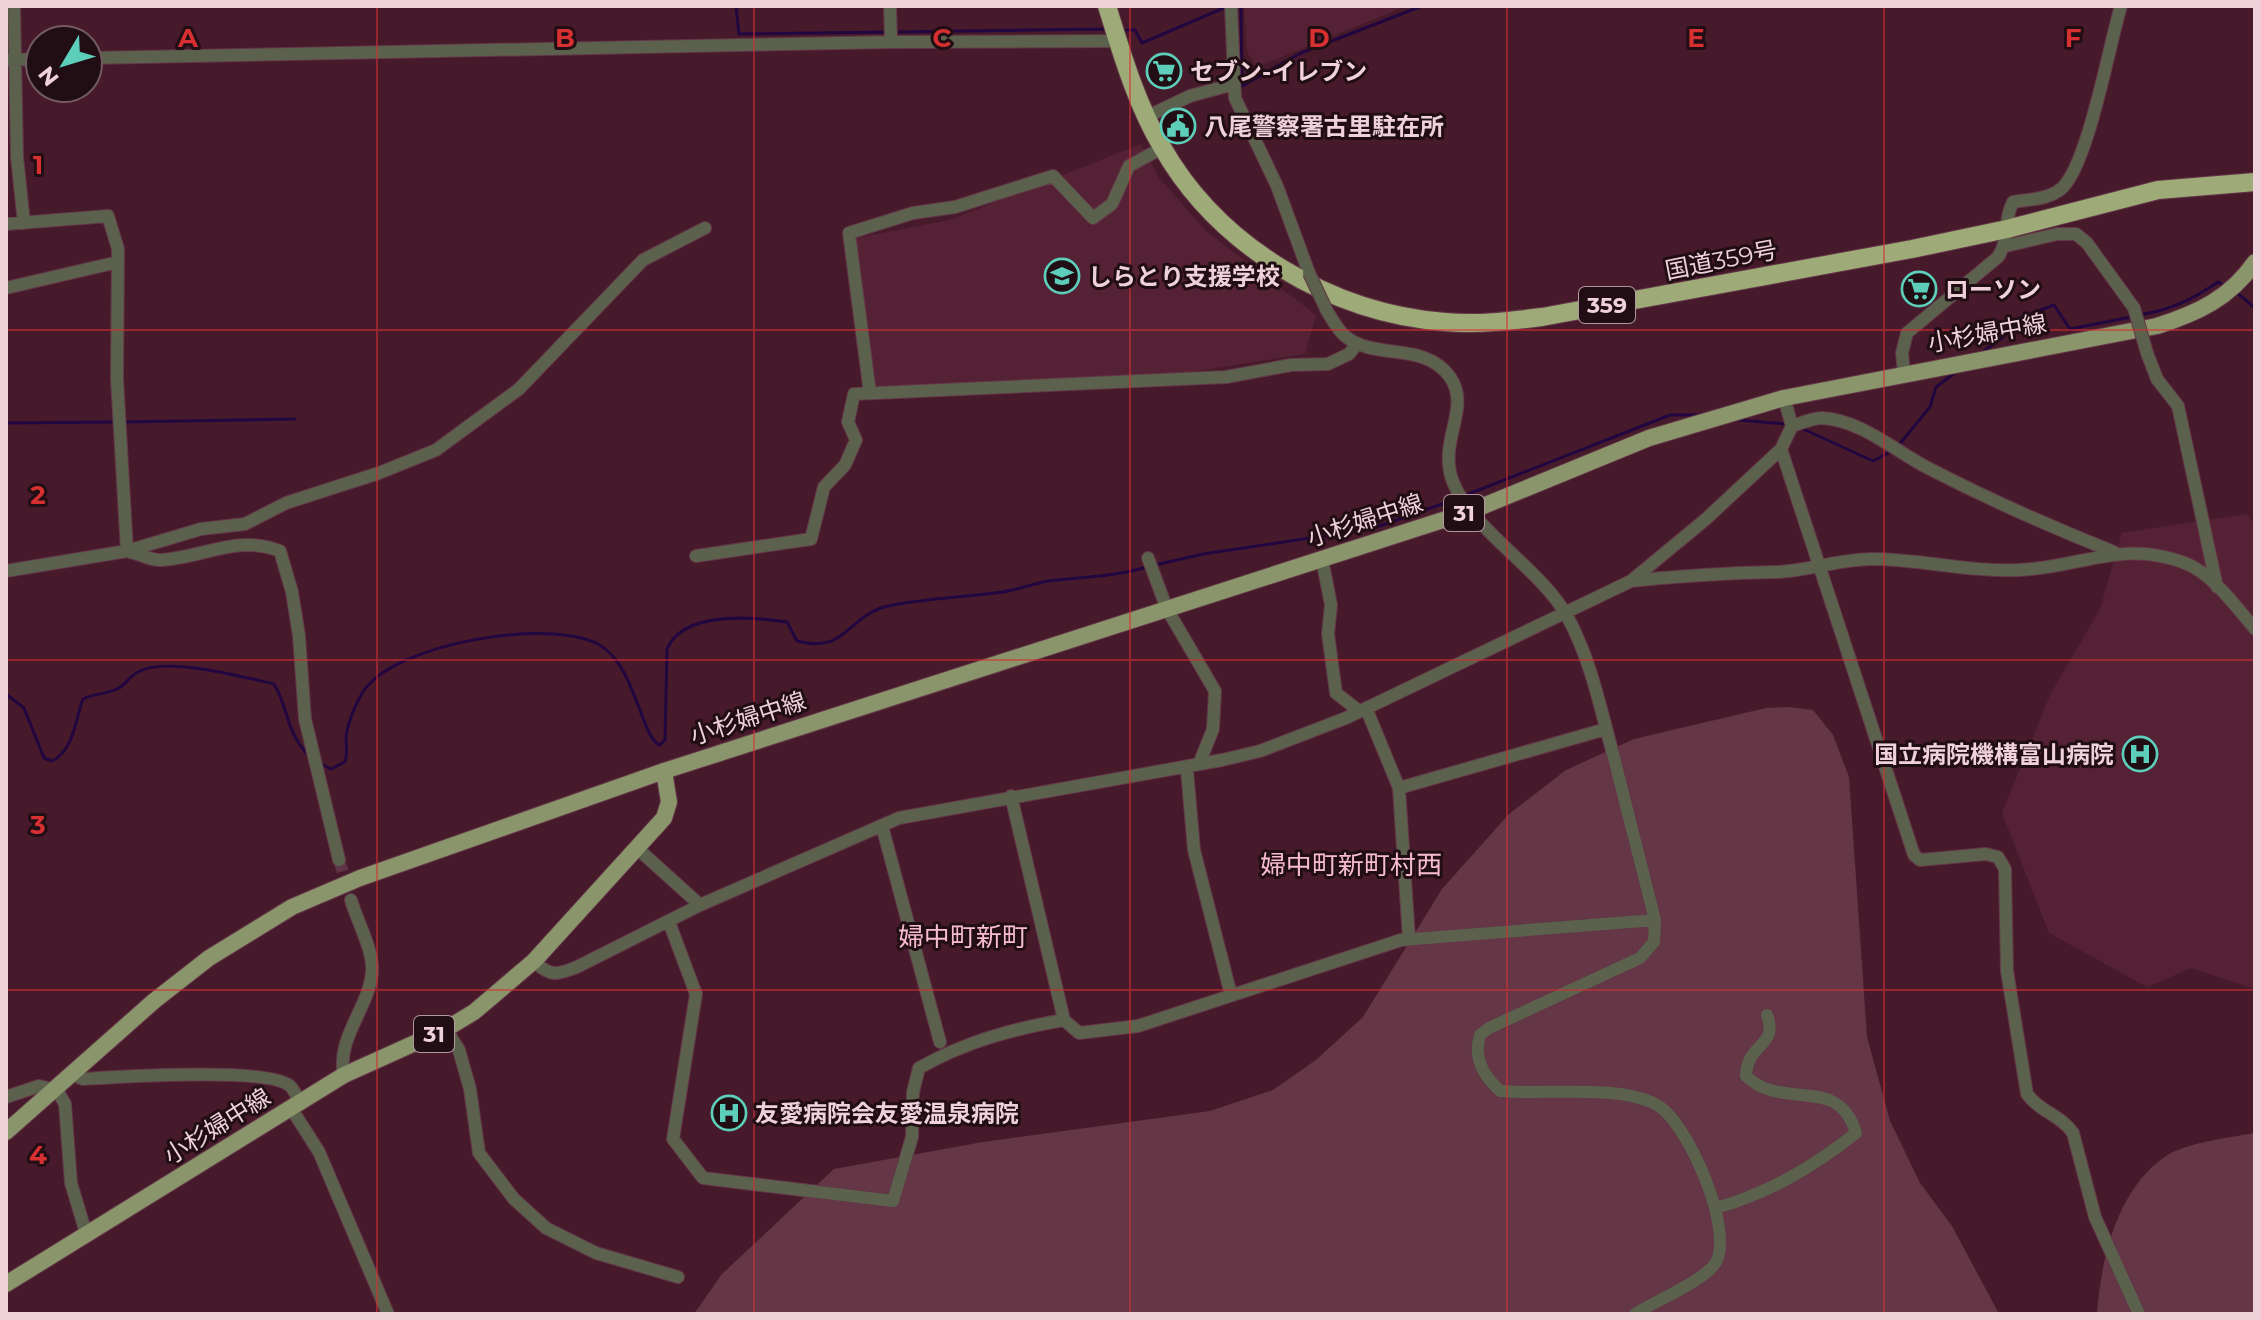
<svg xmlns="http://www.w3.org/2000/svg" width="2261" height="1320" font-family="Montserrat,'Noto Sans JP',sans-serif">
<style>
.built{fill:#552235}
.green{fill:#653746}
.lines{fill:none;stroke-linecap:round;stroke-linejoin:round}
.stream{stroke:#21063f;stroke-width:3}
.minor-tunnel{stroke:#603545;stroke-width:12;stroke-dasharray:12 6;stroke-linecap:butt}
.minor-casing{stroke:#623747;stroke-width:14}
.major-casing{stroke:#623747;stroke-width:18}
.highway-casing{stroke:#623747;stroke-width:20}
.minor{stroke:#5c614d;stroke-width:12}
.major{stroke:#8b956b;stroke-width:16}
.highway{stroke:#9eaa77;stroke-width:18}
.minor-bridge-casing{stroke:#623747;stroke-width:14;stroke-linecap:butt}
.minor-bridge{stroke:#5c614d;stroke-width:12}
.grid{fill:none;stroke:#d73031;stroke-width:2;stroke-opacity:0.55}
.labels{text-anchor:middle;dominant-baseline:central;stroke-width:6;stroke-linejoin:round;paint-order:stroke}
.shield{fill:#210d14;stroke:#b1969e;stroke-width:2}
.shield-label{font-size:22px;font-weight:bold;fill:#efd1d9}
.poi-label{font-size:24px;font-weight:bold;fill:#efd1d9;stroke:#210d14;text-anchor:start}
.street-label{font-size:24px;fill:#efd1d9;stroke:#210d14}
.neighbourhood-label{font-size:26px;fill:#f6bccd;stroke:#210d14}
.grid-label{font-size:26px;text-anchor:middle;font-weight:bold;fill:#d73031;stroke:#210d14;stroke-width:6;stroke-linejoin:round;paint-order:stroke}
</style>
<rect width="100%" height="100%" fill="#471a2b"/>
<path class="built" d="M1244,6h162l-149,61 -10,-15z
M1141,144l18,34 48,54 109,83 -11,39 -120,19 -310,15 -19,-150 94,-18z
M2247,514l8,10v465l-64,-21 -44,19 -98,-54 -47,-120 48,-118 50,-86 22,-76z"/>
<path class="green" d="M1789,707l24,3 20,25 16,42 18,260 23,84 30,62 32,43 47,88h-1305l28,-40 112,-105 149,-27 227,-31 63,-21 43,-30 47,-43 79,-128 67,-75 57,-44 68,-31 132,-31z
M2255,1133v181h-158c4,-55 20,-125 69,-158 19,-13 66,-19 89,-23z"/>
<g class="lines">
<path class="stream" d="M736,6l3,28 149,-2
M1241,6l1,80 59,-33 121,-47
M1120,30h15l7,13 84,-36
M896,32l212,-3
M2236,292l19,16
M2139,315c31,-5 53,-15 79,-33l7,4
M1981,353l21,-15 18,-20 34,-13 16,24 61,-12
M1738,420l48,4
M123,422l172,-3
M6,423l109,-1
M1801,428l72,33 19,-10
M1898,446l32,-39 6,-20 20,-15
M1466,495l204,-80h29
M1155,565l48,-11 168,-25 88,-31
M6,694l18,14 20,50 8,3c22,-11 23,-41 31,-62 12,-6 26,-5 36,-11 7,-4 11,-12 19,-16 27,-16 105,5 136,12 16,27 10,44 34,71
M321,764l10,5 14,-7c3,-10 1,-15 1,-24 1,-14 10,-35 17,-46 31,-49 186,-74 235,-48 38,20 43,95 62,101l5,-5 2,-91c17,-39 85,-32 120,-27l10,19c51,13 49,-25 91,-35 38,-8 77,-9 115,-14 19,-3 36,-11 54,-12 32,-3 59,-4 90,-13"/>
<path class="minor-tunnel" d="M339,860l10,32"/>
<g class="minor-casing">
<path id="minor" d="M14,6l3,151 7,66
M890,6l1,36
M1231,6l4,92 42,88 32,87
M88,58l803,-16 227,-1
M6,60l34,-1
M1146,117l44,-21 44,-12
M6,224l102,-8 10,33 -1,130 10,172
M2006,246l51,-12h19l11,9 47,65
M6,288l112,-26
M1327,311c5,8 11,19 18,25 30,25 80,5 105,41 22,32 -13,64 3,105 19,48 88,87 114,134 24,44 33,91 46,138 14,56 28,111 42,166l-1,22 -14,16 -151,70 -9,7c-7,23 3,40 20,56 43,4 120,-7 157,14 31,17 77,125 59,157 -10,18 -61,39 -81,52
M2147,353l10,26 21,27 39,181
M1904,373l-2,-20 5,-20 91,-76c12,-18 5,-37 15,-55 16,-3 34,-2 48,-13 27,-23 48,-144 60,-183
M870,393l-21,-160 64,-20 42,-6 98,-31 40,42 19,-14 17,-38 33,-18
M1792,426c9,-3 21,-8 30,-8 39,2 73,33 106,50 60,31 123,59 186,84
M1781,449l133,406 6,5 66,-6 12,3 7,12 2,102 20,123c13,18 34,21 46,39l22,84 44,97
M130,552c11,2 19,8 30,8 42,-2 78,-26 120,-9l12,41 7,44 6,83 34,141
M696,556l115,-17 13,-52 21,-22 11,-25 -8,-18 6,-28 372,-17 65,-12 37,-1 21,-10 8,-10
M1148,558l19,51 48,82 -2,38 -14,35
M1322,559l9,46 -3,29 8,59 23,18
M6,571l121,-20 74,-22 44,-5 41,-21 93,-30 57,-23 83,-61 124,-129 62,-32
M1631,581c48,-5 96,-8 145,-9 32,-1 64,-13 96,-13 48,0 95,13 146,11 62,-2 102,-31 167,-7 28,11 51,44 70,66
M1366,708l33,80
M1187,770l7,80 37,145
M1011,796l53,224 15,13 59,-7 263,-86 254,-20
M882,826l58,216
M638,849l62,56
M669,922l27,72 -23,145 30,39 190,23 19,-64 1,-45 6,-24c46,-26 92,-39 145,-48
M1409,939l-10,-151 207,-59
M534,961c16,16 23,14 43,6l123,-62 199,-87 323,-58 38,-9 86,-33 285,-137 75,-62 75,-70 11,-23 -8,-28
M446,1029l13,21 11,39 9,64 35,46 32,29 50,25 82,24
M73,1075l10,4c35,-2 186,-12 207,7 4,3 7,12 10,16
M344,1075c-8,-36 24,-66 28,-102 2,-22 -15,-52 -21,-73
M6,1097l33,-11 18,4 8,14 6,79 15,50
M291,1108l28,44 69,162
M1716,1208c53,-15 97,-41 140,-75 -18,-60 -73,-21 -110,-57 1,-34 33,-29 21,-61"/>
</g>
<g class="major-casing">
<path id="major" d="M6,1132l148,-131 55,-43 83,-51 68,-29 304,-107 807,-260 178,-73 135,-40 373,-72c41,-13 73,-28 98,-64
M6,1284l338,-209 102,-46 28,-17 60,-51 130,-143 5,-16 -5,-31"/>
</g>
<g class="highway-casing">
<path id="highway" d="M1107,6c15,48 29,97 55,141 57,100 169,166 283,175 33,3 65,-1 97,-5l370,-68 95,-20 151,-39 97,-8"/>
</g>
<use href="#minor" class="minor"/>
<use href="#major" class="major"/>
<use href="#highway" class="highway"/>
<g class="minor-bridge-casing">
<path id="minor-bridge" d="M1309,273l18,38
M2134,308l13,45"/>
</g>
<use href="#minor-bridge" class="minor-bridge"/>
</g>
<path class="grid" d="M377,6v1308M754,6v1308M1130,6v1308M1507,6v1308M1884,6v1308M6,330h2249M6,660h2249M6,990h2249"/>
<defs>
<g id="supermarket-ring" transform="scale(1.8)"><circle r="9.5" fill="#210d14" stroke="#5dceb9" stroke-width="1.5"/><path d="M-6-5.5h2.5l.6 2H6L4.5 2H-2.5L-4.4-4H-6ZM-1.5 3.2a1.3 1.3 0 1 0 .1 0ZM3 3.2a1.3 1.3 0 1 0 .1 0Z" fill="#5dceb9"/></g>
<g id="civic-ring" transform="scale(1.8)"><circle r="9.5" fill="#210d14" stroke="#5dceb9" stroke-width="1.5"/><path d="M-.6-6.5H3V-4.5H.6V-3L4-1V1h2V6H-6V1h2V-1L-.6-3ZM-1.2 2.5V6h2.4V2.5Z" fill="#5dceb9"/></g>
<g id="school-ring" transform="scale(1.8)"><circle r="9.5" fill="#210d14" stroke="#5dceb9" stroke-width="1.5"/><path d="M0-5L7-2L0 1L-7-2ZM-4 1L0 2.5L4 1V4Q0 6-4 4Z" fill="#5dceb9"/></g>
<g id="hospital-ring" transform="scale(1.8)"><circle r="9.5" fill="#210d14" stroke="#5dceb9" stroke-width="1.5"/><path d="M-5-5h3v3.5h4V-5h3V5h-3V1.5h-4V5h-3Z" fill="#5dceb9"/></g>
</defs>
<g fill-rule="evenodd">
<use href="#supermarket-ring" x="1164" y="71"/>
<use href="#civic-ring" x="1178" y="126"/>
<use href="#school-ring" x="1062" y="276"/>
<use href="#supermarket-ring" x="1919" y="289"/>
<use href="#hospital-ring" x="2140" y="754"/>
<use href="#hospital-ring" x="729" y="1113"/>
</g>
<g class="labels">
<g class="shield">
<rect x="1579" y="287" width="56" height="36" rx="6"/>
<rect x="1444" y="495" width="40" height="36" rx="6"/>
<rect x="414" y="1016" width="40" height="36" rx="6"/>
</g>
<g class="shield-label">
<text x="1607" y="305">359</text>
<text x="1464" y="513">31</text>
<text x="434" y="1034">31</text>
</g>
<g class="poi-label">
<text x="1190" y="71">セブン-イレブン</text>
<text x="1204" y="126">八尾警察署古里駐在所</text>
<text x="1088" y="276">しらとり支援学校</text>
<text x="1945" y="289">ローソン</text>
<text x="2114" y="754" text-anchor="end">国立病院機構富山病院</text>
<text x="755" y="1113">友愛病院会友愛温泉病院</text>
</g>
<g class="street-label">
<text transform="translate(1721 260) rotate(-11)">国道359号</text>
<text transform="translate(1987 333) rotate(-10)">小杉婦中線</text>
<text transform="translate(1365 520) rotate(-18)">小杉婦中線</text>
<text transform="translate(748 718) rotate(-18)">小杉婦中線</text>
<text transform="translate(217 1126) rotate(-32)">小杉婦中線</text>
</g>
<g class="neighbourhood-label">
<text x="1351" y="865">婦中町新町村西</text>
<text x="963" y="937">婦中町新町</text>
</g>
</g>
<g class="grid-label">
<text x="188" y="47">A</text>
<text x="565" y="47">B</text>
<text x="942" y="47">C</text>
<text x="1319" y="47">D</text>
<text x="1696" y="47">E</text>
<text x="2073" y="47">F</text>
<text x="38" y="174">1</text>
<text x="38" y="504">2</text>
<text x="38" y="834">3</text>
<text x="38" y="1164">4</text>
</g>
<rect width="2261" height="1320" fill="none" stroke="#efd1d9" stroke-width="16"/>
<g transform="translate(64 64) rotate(232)"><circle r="38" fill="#210d14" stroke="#735b63" stroke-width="2"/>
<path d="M0-6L14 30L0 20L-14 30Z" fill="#5dceb9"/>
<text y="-12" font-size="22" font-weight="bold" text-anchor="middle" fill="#efd1d9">N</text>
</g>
</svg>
